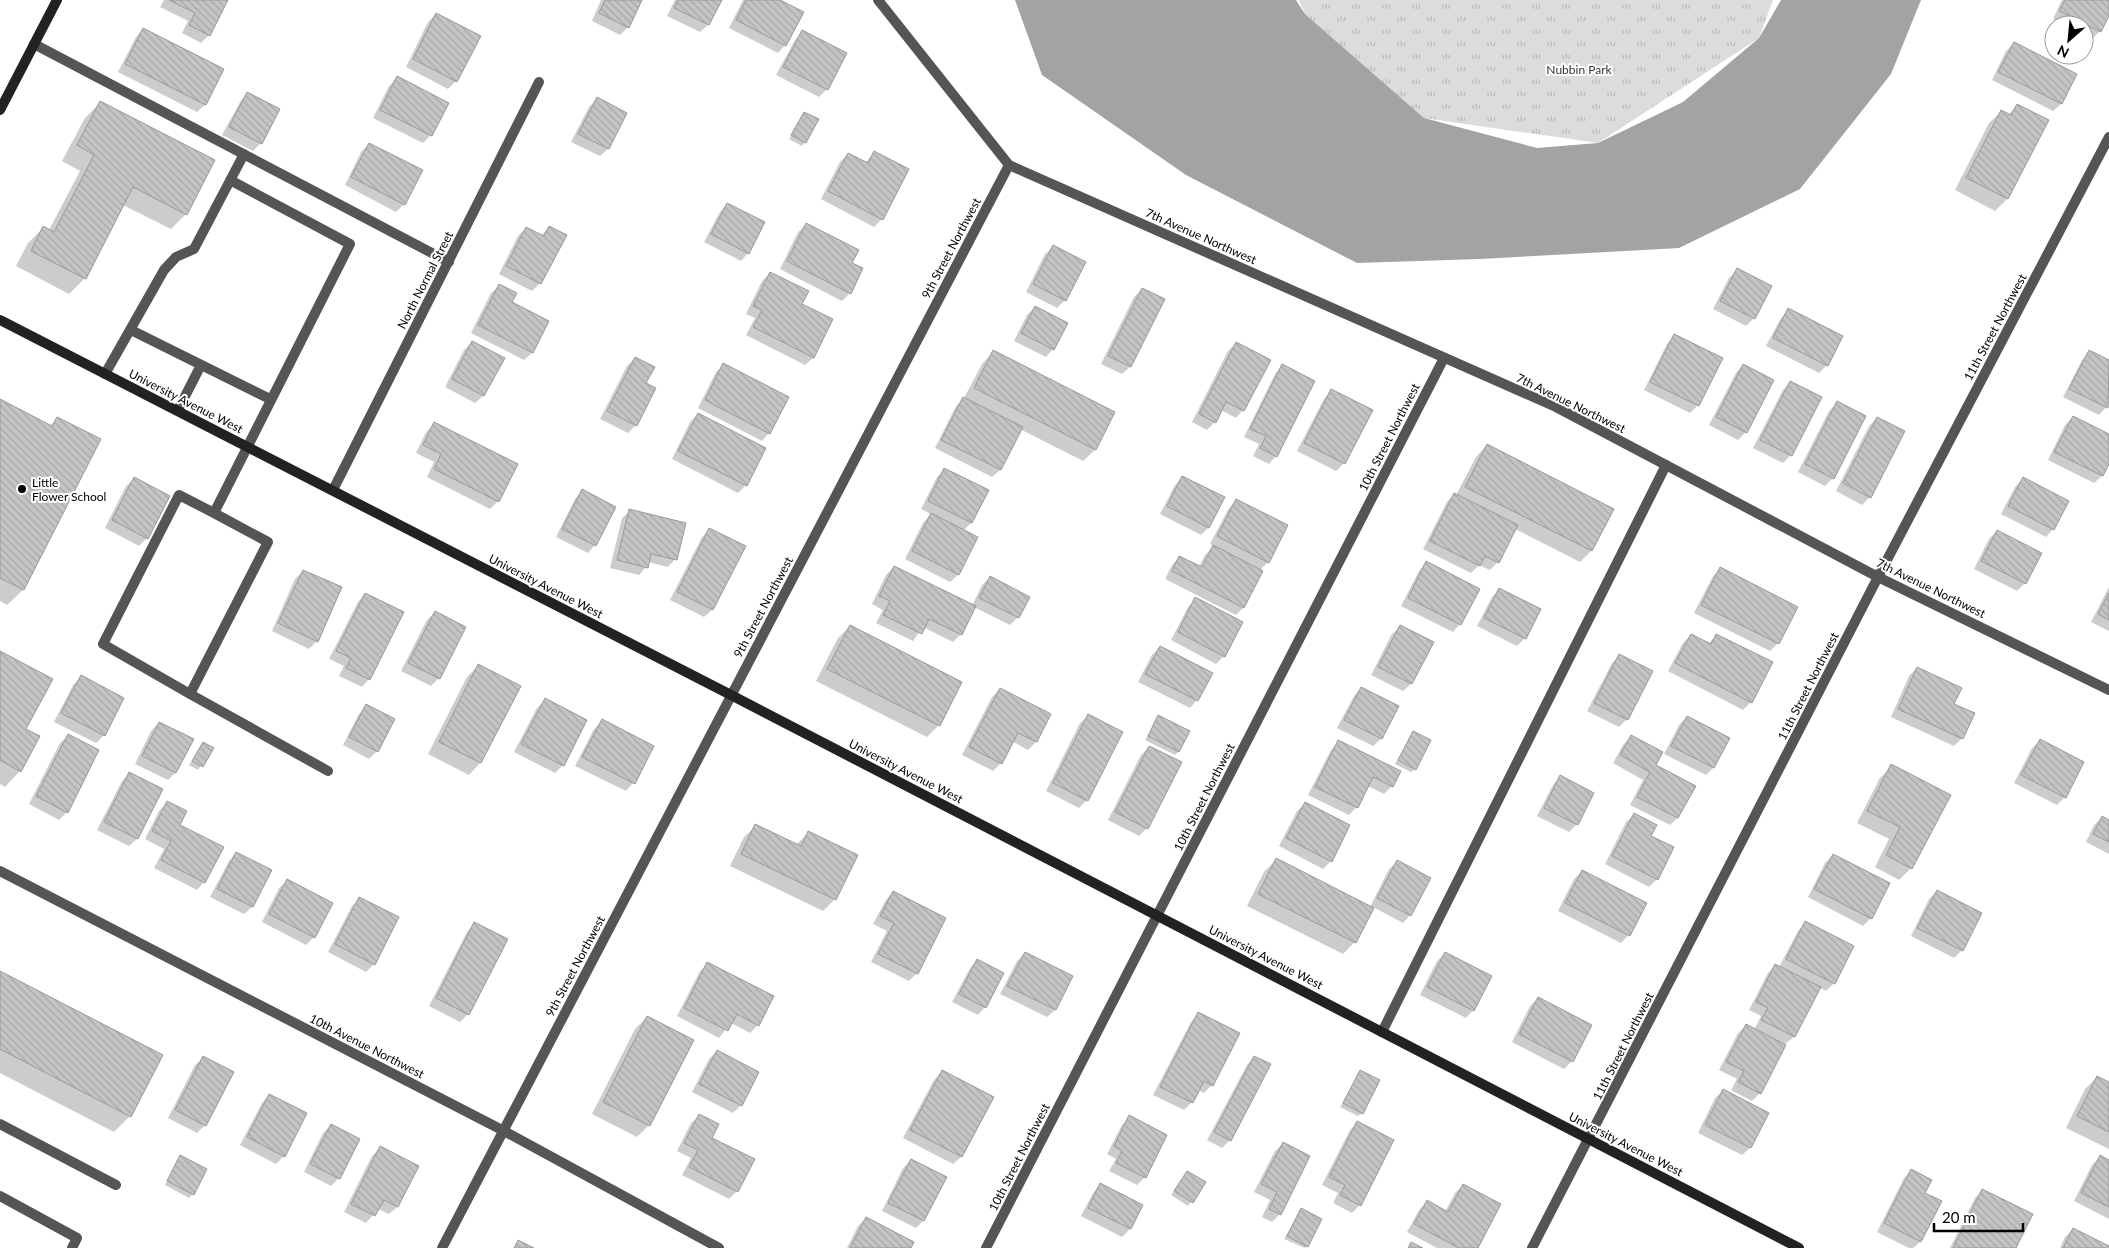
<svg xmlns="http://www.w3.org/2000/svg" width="2109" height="1248" font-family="Lato,sans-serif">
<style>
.park{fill:url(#park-tufts)}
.water{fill:#a3a3a3}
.shadow{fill:#0003}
.building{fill:url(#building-back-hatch);stroke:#999}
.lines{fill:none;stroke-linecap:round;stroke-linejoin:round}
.lane{stroke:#555;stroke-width:10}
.street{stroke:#555;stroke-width:10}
.secondary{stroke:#222;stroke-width:10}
.poi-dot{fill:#000;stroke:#fff;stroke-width:2}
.labels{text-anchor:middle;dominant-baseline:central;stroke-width:4;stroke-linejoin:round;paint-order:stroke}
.park-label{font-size:12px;fill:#333;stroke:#fff}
.street-label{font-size:12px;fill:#000;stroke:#fff}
.poi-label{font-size:12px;fill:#000;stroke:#fff;text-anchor:start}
</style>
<defs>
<pattern id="park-tufts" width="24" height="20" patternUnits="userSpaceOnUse" patternTransform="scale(1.25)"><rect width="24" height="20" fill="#dcdcdc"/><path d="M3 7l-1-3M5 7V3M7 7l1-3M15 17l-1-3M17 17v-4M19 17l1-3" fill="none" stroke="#bbb"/></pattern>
<pattern id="building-back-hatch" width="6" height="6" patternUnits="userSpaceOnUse" patternTransform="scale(1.25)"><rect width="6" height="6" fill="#c4c4c4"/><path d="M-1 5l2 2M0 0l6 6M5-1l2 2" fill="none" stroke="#a7a7a7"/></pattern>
</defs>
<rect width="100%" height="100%" fill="#fff"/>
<path class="park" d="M1299,0h474l-14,38 -161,105 -174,-25 -119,-104z"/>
<path class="water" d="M1015,0h281l9,14 119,104 113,30 61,-5 85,-41 76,-64 22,-38h140l-30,74 -91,115 -121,59 -199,11 -123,4 -171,-88 -144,-100z"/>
<path class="shadow" d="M164,0h63l-18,35 -8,8 -19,-10 6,-12 -28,-14z
M601,0h40l-13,27 -8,8 -28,-14z
M675,0h45l-12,25 -8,7 -33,-16z
M743,0h34l8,45 -7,8 -49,-25z
M2062,0h47v13l-9,18 -8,8 -8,-4v-10h-19l-12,-6z
M436,14l20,67 -8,8 -42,-22 22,-45z
M143,29l79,41 -17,35 -8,7 -79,-40 18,-35z
M802,32l25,57 -8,8 -43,-22 19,-35z
M2014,43l62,31 -15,30 -8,7 -61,-31 14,-29z
M397,78l34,57 -8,8 -50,-25 16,-32z
M247,94l14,49 -8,8 -31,-16 18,-33z
M597,99l29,15 -18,35 -8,7 -29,-14 18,-35z
M100,103l86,111 -15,15 -48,-24 -38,73 -16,16 -53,-28 12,-23 15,-15 6,2 31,-59 -18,-10 23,-43z
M2017,106l30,15 -40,78 -12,12 -40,-21 34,-67 12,-11 7,3z
M804,113l1,29 -3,4 -13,-7z
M369,144l35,60 -8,8 -51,-27 16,-33z
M874,153l8,66 -8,8 -53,-28 19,-37 8,-8 17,9z
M727,204l21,49 -7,8 -37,-19 16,-30z
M806,225l45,38 -1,30 -8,8 -62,-32 18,-37z
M549,227l-9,56 -8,8 -33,-17 19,-38 8,-8 15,8z
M1053,247l12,53 -8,8 -31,-16 19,-38z
M1737,270l17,48 -8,8 -33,-17 16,-31z
M770,273l31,31 31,16 -19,38 -8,7 -59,-30 9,-17 -9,-4 16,-33z
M499,286l11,17 38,19 -16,31 -8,7 -53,-27 20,-40z
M1142,289l22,11 -34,67 -8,7 -21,-10 33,-67z
M1035,307l18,42 -7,8 -32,-16 13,-26z
M1789,310l38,55 -8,8 -53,-27 15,-28z
M1674,336l24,69 -8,8 -46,-23 23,-46z
M472,342l31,16 -20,38 -8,7 -30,-16 19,-37z
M1236,343l7,67 -7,8 -15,-8 -6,12 -8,8 -15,-8 36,-71z
M993,352l120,61 -18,37 -12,11 -63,-32 -20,41 -8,7 -57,-29 21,-42 8,-8 18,-34z
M2089,352l20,10v42l-10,11 -36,-18 19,-37z
M635,358l10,26 9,5 -18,36 -8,8 -28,-14 27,-53z
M724,365l45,68 -7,8 -64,-33 18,-36z
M1743,365l3,67 -8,8 -29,-15 27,-52z
M1282,366l-6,90 -7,8 -16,-8 6,-12 -15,-7 31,-63z
M1791,382v73l-8,8 -30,-15 30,-58z
M1331,391l13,72 -8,8 -39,-20 27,-52z
M0,401l50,25 7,-7 42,21 -76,150 -16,15 -7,-4z
M1837,403l-4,75 -8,8 -27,-14 31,-61z
M698,414l66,34 -18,37 -8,8 -66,-34 18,-37z
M2073,417l36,18v26l-7,15 -8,7 -46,-23 17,-35z
M1877,418l-7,79 -8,8 -26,-14 33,-65z
M434,424l64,77 -8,8 -63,-32 7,-15 -18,-9 10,-21z
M1487,445l104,106 -11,11 -65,-33 -17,33 -8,8 -11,-5 -8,8 -48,-24 24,-47 8,-8 1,1 20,-38z
M945,469l42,22 -16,32 -8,8 14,7 -19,37 -8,7 -45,-23 18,-36 8,-9 -10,-5 16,-32z
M1183,477l25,51 -7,7 -41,-21 15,-29z
M134,479l13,59 -8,8 -34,-18 21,-42z
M2023,479l30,50 -7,8 -45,-23 14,-27z
M583,491l12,54 -7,8 -32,-16 19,-38z
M1236,501l32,61 -9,9 -16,37 -7,7 -71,-36 7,-14 8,-8 19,10 6,-12 9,-9 -4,-2 19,-36z
M630,511l45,48 -7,8 -20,-5 -2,5 -7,8 -29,-7 12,-50z
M710,529l34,18 -32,63 -8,7 -34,-17 32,-63z
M1997,531l28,52 -8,8 -43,-22 15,-30z
M1426,563l34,61 -7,8 -52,-26 18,-35z
M894,567l78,39 10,-21 8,-7 28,39 -8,8 -36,-18 -13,27 -8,8 -30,-15 -10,14 -37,-18 7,-13 -11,-6 14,-29z
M1720,569l76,38 -18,36 -8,8 -76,-38 19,-37z
M303,571l14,70 -8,8 -37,-18 23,-52z
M2109,587v44l-18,-9z
M1500,589l25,49 -8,8 -40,-20 15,-29z
M365,594l4,85 -7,8 -23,-11 5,-10 -15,-7 29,-57z
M1196,599l28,57 -8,8 -45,-24 17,-33z
M435,612l4,66 -8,8 -30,-15 26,-51z
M850,626l89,99 -12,12 -111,-56 22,-43z
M1400,627l32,16 -21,41 -8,7 -32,-16 21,-41z
M1691,635l17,9 9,-9 34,67 -8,8 -75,-39 15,-28z
M1160,647l37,53 -7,8 -52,-26 14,-27z
M0,652l24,78 -4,41 -15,16 -5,-3z
M1620,655l7,64 -8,8 -32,-16 25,-48z
M479,665l1,98 -11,12 -41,-21 39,-77z
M1917,668l36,36 9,34 -8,8 -63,-29 18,-41z
M81,677l23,58 -8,8 -42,-21 19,-37z
M1361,688l20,51 -8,7 -36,-18 17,-32z
M1000,689l50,26 -14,27 -8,8 -16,-9 -11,22 -8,8 -31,-16 30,-58z
M545,700l18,65 -8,8 -41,-21 23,-44z
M367,706l10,45 -8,8 -26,-14 16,-31z
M1088,716l33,16 -34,68 -8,8 -33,-17 34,-68z
M1159,716l19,36 -3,3 -30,-15z
M1687,717l26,51 -7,7 -42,-21 15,-29z
M602,721l50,26 -19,36 -7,8 -51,-25 19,-37z
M159,723l16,50 -7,7 -33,-16 16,-33z
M1413,732l2,37 -4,3 -16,-8z
M68,736l-1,76 -8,8 -30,-16 31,-61z
M1631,737l24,28 22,53 -7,7 -40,-20 13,-25 -30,-17 10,-18z
M2040,741l25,56 -8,8 -43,-22 18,-35z
M1339,742l53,44 -8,8 -16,-8 -11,21 -8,8 -41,-20 23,-45z
M203,743l9,5 -14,22 -9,-5z
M1149,747l-2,81 -8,8 -31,-16 33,-65z
M1892,766l19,102 -12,12 -24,-13 14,-28 -32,-16 23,-45z
M129,774l32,16 -24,49 -8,7 -32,-16 25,-49z
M1560,777l17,47 -8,8 -32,-16 16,-31z
M167,803l37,79 -7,8 -43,-22 10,-19 -19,-10 14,-28z
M1305,804l26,57 -8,8 -44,-23 18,-35z
M1634,815l16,21 7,43 -8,8 -44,-23 21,-42z
M2102,818l7,3v33l-23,-12 8,-17z
M756,826l40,19 12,-12 27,66 -12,12 -93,-45 14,-29z
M236,853l34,17 -18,37 -8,7 -34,-17 19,-36z
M1833,855l38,63 -8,8 -55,-29 17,-34z
M1276,860l94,47 19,-38 8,-7 13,53 -7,8 -30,-16 -18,35 -12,12 -96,-48 17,-34z
M1582,872l47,63 -8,8 -63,-32 16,-32z
M287,881l27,56 -8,8 -44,-23 17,-34z
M1937,891l25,59 -8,8 -43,-22 18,-37z
M893,892l24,81 -8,8 -38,-19 16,-31 -14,-7 13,-24z
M360,899l14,65 -8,8 -38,-20 24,-46z
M1805,923l29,60 -8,8 -7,-4 -25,50 -9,7 -25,49 -8,8 -21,-11 6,-11 -18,-9 19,-37 8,-7 8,4 7,-14 -12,-6 19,-37 8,-8 3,2 19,-36z
M475,924l-7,90 -8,8 -31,-16 38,-74z
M1025,953l46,24 -16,33 -8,7 -47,-23 17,-33z
M1445,953l28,57 -7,8 -46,-23 17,-34z
M977,960l8,47 -7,8 -26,-13 18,-34z
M708,964l50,61 -8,8 -19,-10 -12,15 -42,-22 23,-45z
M0,973l130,143 -16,16 -114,-59z
M1538,998l34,63 -8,8 -52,-27 18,-36z
M1198,1014l14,71 -8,8 -6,-3 -6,12 -8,8 -31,-15 38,-73z
M647,1017l2,108 -12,12 -45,-23 43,-85z
M717,1051l24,54 -8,8 -41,-21 17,-33z
M1254,1057l-24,83 -8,8 -15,-8 40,-75z
M203,1058l29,14 -27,53 -8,8 -29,-15 27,-53z
M942,1072l50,26 -31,59 -8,7 -50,-26 31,-58z
M1360,1072l2,41 -4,3 -18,-9z
M2097,1077l12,6v66l-43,-21 19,-39z
M1723,1091l27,57 -8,7 -44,-22 17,-35z
M269,1095l15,61 -8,8 -36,-19 22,-42z
M699,1116l38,75 -8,8 -47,-24 9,-17 -14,-7 14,-28z
M1130,1117l15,60 -8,8 -28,-14 7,-12 -9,-5 15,-29z
M1357,1123l3,82 -8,8 -19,-10 5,-10 -16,-8 28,-55z
M331,1125l8,53 -8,8 -27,-14 19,-39z
M1283,1144l-3,70 -8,8 -10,-5 8,-17 -16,-8 21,-41z
M380,1148l37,19 -20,40 -8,7 -11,-5 -12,14 -22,-11 28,-56z
M181,1157l12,37 -4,4 -24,-13z
M2100,1157l9,5v57l-35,-18 18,-36z
M911,1160l12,61 -7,7 -34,-17 21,-43z
M1911,1171l12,22 17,9 -20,40 -7,6h-4l-32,-16 27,-54z
M1187,1172l17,11 -16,23 -17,-11z
M1100,1185l41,21 -11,23 -8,8 -41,-21 12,-23z
M1463,1185l13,63h-39l-30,-16 12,-22 8,-8 18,10 10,-19z
M1983,1190l32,58h-65l25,-50z
M1301,1210l6,36 -2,2 -21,-9z
M866,1218l43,30h-62l11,-22z
M2073,1229l34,19h-47l5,-11z"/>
<path class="building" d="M169,0h59l-18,36 -21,-11 6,-12z
M605,0h37l-13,28 -30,-15z
M678,0h44l-13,25 -35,-17z
M746,0h34l24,12 -18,34 -50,-26z
M2065,0h44v16l-8,16 -42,-21z
M436,13l45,23 -24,46 -44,-23z
M143,28l81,41 -18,36 -81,-41z
M802,30l45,23 -19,37 -45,-23z
M2014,42l63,32 -15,30 -64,-32z
M397,76l52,27 -17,33 -52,-26z
M247,92l33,17 -18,35 -33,-17z
M597,97l30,16 -18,36 -31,-15z
M100,101l115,59 -28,55 -54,-28 -47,92 -55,-28 12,-25 11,6 40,-77 -17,-10z
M2017,104l32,16 -41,79 -42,-21 35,-68 10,5z
M804,112l15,7 -13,24 -15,-8z
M369,143l54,27 -18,35 -54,-28z
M874,151l35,18 -26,51 -55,-29 20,-38 20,10z
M727,203l38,19 -16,32 -38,-20z
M806,223l53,27 -7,13 11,5 -12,26 -64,-33z
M549,226l18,9 -26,49 -35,-18 20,-39 18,9z
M1053,245l33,17 -20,39 -33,-17z
M1737,268l35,18 -17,33 -35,-18z
M770,272l39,19 -7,13 31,15 -19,39 -61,-31 9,-17 -9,-4z
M499,284l18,9 -5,9 37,19 -16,32 -55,-28z
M1142,288l23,11 -34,68 -23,-11z
M1035,306l33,17 -14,27 -33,-17z
M1788,308l55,28 -15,30 -55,-28z
M1674,334l49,24 -24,48 -49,-24z
M472,341l33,17 -21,38 -32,-17z
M1236,342l35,18 -27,51 -18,-9 -10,21 -17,-9z
M993,350l122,62 -19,38 -122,-62z
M2089,350l20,10 -1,48 -39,-19z
M635,357l20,10 -9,16 10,5 -19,38 -30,-15z
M723,363l66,34 -19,37 -65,-34z
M1282,364l33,17 -38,76 -17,-9 6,-12 -16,-7z
M1743,364l31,16 -27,53 -31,-16z
M1790,381l32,16 -30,59 -32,-16z
M1331,389l42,21 -28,54 -41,-21z
M963,397l60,30 -22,43 -60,-30z
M0,399l52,27 5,-9 44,22 -77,151 -24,-12z
M1837,401l29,15 -32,63 -29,-15z
M698,413l68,35 -19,38 -69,-35z
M2073,416l36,18v30l-6,12 -49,-24z
M1877,417l28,14 -34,67 -28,-15z
M434,422l84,42 -19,38 -65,-33 7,-15 -18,-9z
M1487,444l127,65 -22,42 -127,-64z
M944,468l45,22 -17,33 -44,-22z
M1182,476l43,21 -16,31 -42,-22z
M134,477l36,19 -22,43 -36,-19z
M2023,477l46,24 -15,29 -46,-24z
M582,489l34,18 -20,39 -34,-17z
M1454,493l64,32 -19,38 -14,-7 -5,10 -50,-25z
M1236,499l52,26 -19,38 -52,-27z
M629,509l57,14 -9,37 -26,-6 -3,14 -31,-8z
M931,513l47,24 -19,38 -47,-24z
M709,528l37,18 -33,64 -36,-18z
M1997,530l45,23 -16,31 -45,-23z
M1213,545l50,26 -19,37 -72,-37 7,-15 23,11z
M1426,561l54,28 -19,36 -53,-27z
M894,566l82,40 -14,29 -33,-16 -7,15 -39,-19 7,-14 -11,-5z
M1720,567l78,40 -19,37 -78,-39z
M303,570l39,17 -24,55 -40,-19z
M990,576l40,21 -11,21 -40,-20z
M1499,588l42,21 -15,30 -42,-21z
M365,593l39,19 -34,68 -24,-12 5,-10 -15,-7z
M2109,593v27l-11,-6z
M1195,597l48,25 -18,35 -47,-25z
M435,611l31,16 -26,52 -32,-16z
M850,625l112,57 -22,44 -113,-57z
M1400,625l34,17 -22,42 -34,-17z
M1691,634l20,10 5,-10 57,28 -21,41 -77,-40z
M1160,646l53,27 -15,28 -53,-27z
M0,651l53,28 -27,50 14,7 -19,36 -21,-12z
M1619,654l34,17 -25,49 -34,-17z
M478,664l43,22 -40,77 -42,-21z
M1917,667l45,21 -8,16 21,9 -12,26 -65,-30z
M81,675l43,23 -19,38 -44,-23z
M1361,687l38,19 -17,33 -38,-19z
M1000,688l51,26 -14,28 -19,-9 -16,31 -33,-17z
M545,698l42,22 -23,46 -43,-22z
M366,704l29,15 -17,33 -29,-15z
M1088,714l35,18 -35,69 -35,-18z
M1158,715l32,16 -11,21 -31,-16z
M1687,716l43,22 -16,30 -43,-22z
M602,719l52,27 -19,38 -53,-27z
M159,722l35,17 -18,34 -34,-17z
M1413,731l18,9 -15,30 -18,-10z
M68,734l31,16 -31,63 -32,-17z
M1631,735l32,17 -7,13 40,21 -18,32 -41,-21 13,-25 -30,-17z
M2040,739l44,23 -18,36 -45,-23z
M1338,740l63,31 -8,16 -20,-10 -15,31 -43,-21z
M203,742l11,6 -11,19 -11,-6z
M1149,746l33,16 -34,67 -33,-17z
M1891,764l60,31 -39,74 -26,-14 14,-28 -33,-16z
M129,772l34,17 -25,50 -34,-17z
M1560,775l34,18 -16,32 -34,-17z
M167,801l20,10 -7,14 44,22 -19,36 -44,-23 10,-19 -19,-10z
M1305,802l45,23 -18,37 -46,-24z
M1634,813l23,12 -6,11 23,11 -16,33 -46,-24z
M2102,816l7,4v22l-16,-8z
M755,824l46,22 7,-15 50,24 -22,45 -95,-46z
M236,852l36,18 -19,37 -36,-18z
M1833,854l57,29 -18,36 -58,-30z
M1276,858l98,50 -18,35 -98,-49z
M1397,860l34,18 -20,38 -34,-18z
M1582,870l65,33 -17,33 -65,-33z
M287,879l46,24 -18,35 -46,-24z
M1937,890l45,23 -19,38 -46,-23z
M893,891l53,27 -28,56 -40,-20 16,-31 -14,-7z
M359,897l40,20 -24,48 -40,-21z
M1805,921l49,25 -19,38 -49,-25z
M474,922l34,17 -39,76 -33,-17z
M1025,952l48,24 -17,34 -49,-24z
M1445,952l47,24 -18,35 -47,-24z
M977,959l27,14 -18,35 -27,-14z
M707,962l67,34 -15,30 -22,-12 -9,17 -44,-23z
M1775,964l46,23 -26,50 -34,-17 7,-12 -12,-6z
M0,971l163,84 -32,62 -131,-68z
M1538,997l54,28 -19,37 -54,-28z
M1198,1012l42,21 -27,53 -9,-5 -11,22 -33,-16z
M647,1016l47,24 -44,86 -47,-24z
M1746,1024l40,21 -25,49 -23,-12 6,-11 -18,-9z
M717,1050l42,22 -17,34 -43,-22z
M203,1056l31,16 -28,54 -31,-16z
M1254,1056l17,8 -40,77 -17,-9z
M942,1070l52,27 -32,60 -52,-27z
M1360,1070l20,10 -17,34 -20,-11z
M2097,1076l12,6v50l-32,-16z
M1723,1089l46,24 -18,35 -46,-23z
M269,1094l38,19 -22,44 -38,-20z
M699,1114l20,10 -7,14 43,21 -17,33 -49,-25 9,-17 -14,-7z
M1129,1115l38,20 -21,43 -30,-15 6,-12 -8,-5z
M1357,1121l37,19 -33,66 -21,-11 5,-10 -16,-8z
M331,1124l29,15 -20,40 -30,-15z
M1283,1142l27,14 -29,59 -12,-6 8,-17 -16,-8z
M380,1146l39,20 -21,41 -14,-7 -9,16 -24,-12z
M180,1155l27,14 -13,26 -27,-14z
M2100,1155l9,5v47l-28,-14z
M911,1159l36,18 -23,44 -36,-18z
M1911,1169l21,11 -7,13 17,8 -21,41 -37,-19z
M1187,1171l19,11 -13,21 -19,-12z
M1100,1183l43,22 -12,24 -43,-21z
M1463,1184l38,20 -23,44h-19l-45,-24 13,-24 21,12z
M1982,1189l51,25 -17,34h-63z
M1301,1208l21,11 -14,28 -21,-11z
M866,1217l48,25 -3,6h-61z
M2073,1228l36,18 -1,2h-45z
M518,1240l16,8h-20z
M1411,1242l12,6h-15z"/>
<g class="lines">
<path class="lane" d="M34,44l415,218
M131,330l139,69
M105,374l59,-104 12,-13 18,-8 50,-95
M178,410l23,-45
M214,513l54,29 -78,152 -87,-50 76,-149 35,18 136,-269 -120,-64
M190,694l138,77
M1382,1032l284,-567
M0,1124l116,61
M0,1196l77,42 -5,10"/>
<path class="street" d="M878,0l131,165 547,242 322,170 231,113
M333,490l206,-408
M0,871l504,260 215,117
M442,1248l567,-1083
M986,1248l458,-890
M1532,1248l346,-671 231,-440"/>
<path class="secondary" d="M0,110l57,-110
M0,320l731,375 1068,553"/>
</g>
<circle class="poi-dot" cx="22" cy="489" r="5"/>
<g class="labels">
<g class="park-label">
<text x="1579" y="69">Nubbin Park</text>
</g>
<g class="street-label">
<text transform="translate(1201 236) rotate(24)">7th Avenue Northwest</text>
<text transform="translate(951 248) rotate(-62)">9th Street Northwest</text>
<text transform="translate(425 280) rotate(-63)">North Normal Street</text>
<text transform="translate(1995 327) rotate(-62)">11th Street Northwest</text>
<text transform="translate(186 401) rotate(27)">University Avenue West</text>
<text transform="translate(1571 403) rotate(26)">7th Avenue Northwest</text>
<text transform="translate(1389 437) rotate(-63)">10th Street Northwest</text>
<text transform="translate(546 586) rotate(27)">University Avenue West</text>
<text transform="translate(1931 588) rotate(26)">7th Avenue Northwest</text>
<text transform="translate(763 607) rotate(-62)">9th Street Northwest</text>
<text transform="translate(1808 686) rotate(-63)">11th Street Northwest</text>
<text transform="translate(906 771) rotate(27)">University Avenue West</text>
<text transform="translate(1204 797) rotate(-63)">10th Street Northwest</text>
<text transform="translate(1266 957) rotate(27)">University Avenue West</text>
<text transform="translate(575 966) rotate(-62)">9th Street Northwest</text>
<text transform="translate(367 1046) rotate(27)">10th Avenue Northwest</text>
<text transform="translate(1623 1046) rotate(-63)">11th Street Northwest</text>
<text transform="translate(1626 1144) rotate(27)">University Avenue West</text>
<text transform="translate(1019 1157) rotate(-63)">10th Street Northwest</text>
</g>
<g class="poi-label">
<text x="32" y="482">Little<tspan x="32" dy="14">Flower School</tspan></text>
</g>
</g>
<g transform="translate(2069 40) rotate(207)"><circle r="24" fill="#ffffff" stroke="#999999"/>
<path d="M0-4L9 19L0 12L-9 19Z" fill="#000000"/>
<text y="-8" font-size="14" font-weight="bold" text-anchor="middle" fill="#000000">N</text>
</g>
<path d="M1934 1223v8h89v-8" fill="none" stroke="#000000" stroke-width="2.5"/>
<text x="1942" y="1223" font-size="15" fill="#000000" stroke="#ffffff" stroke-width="4" paint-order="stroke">20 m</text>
</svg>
